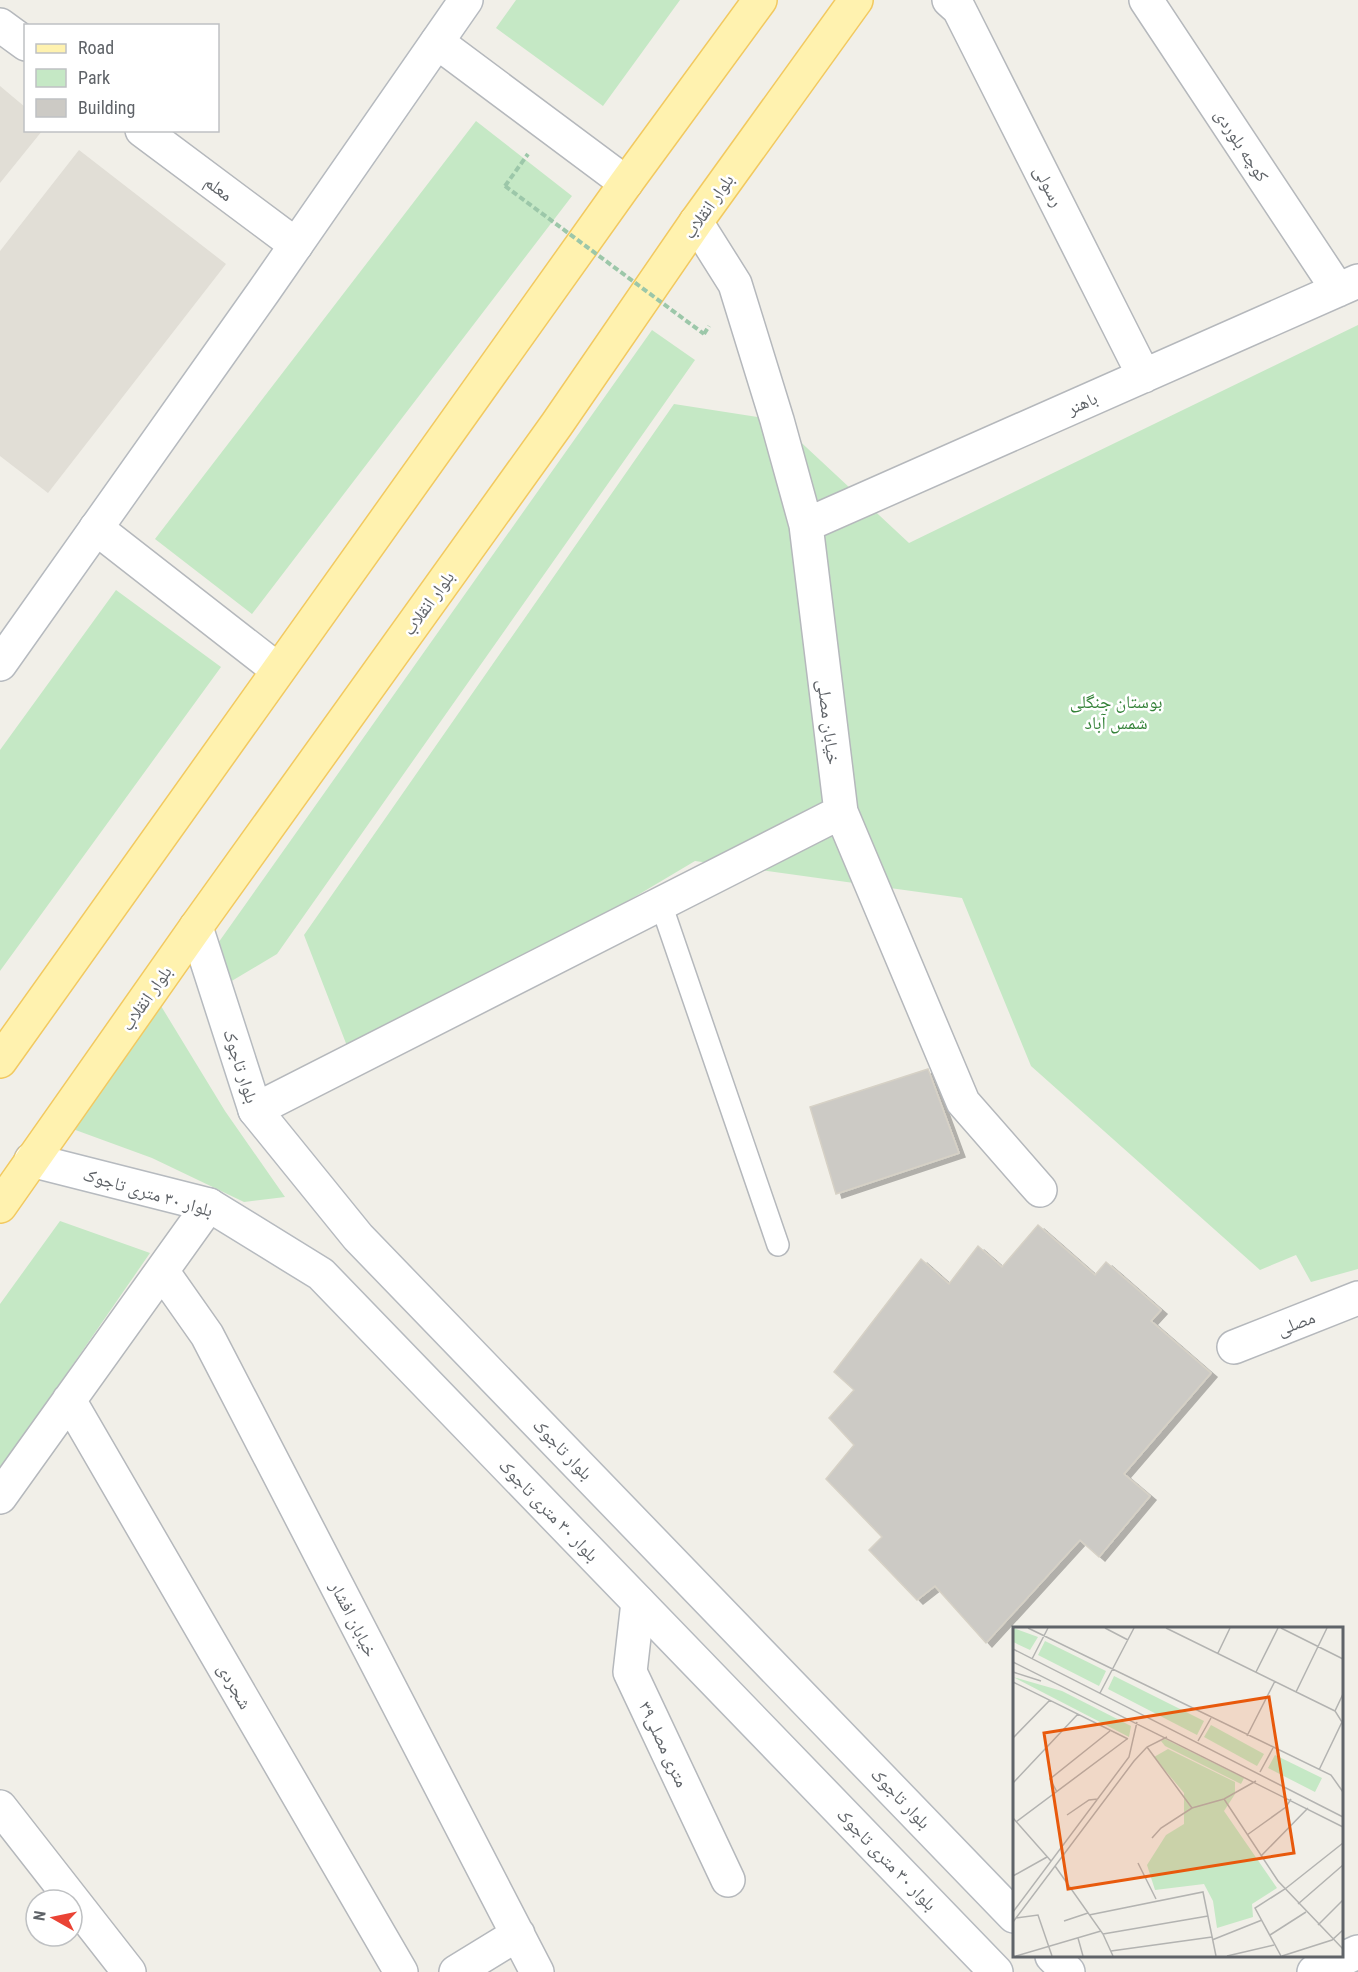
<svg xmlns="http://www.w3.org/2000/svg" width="1358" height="1972" font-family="'Roboto Condensed','Noto Naskh Arabic',sans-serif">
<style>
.education{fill:#e1ded6}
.green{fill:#c5e8c5}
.building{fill:#cccac5;stroke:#d6d1c6;stroke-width:1.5;filter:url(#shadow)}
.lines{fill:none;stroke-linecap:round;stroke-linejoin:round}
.lane-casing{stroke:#b5b8bc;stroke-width:24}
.street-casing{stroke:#b5b8bc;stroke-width:36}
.secondary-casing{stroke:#b6babf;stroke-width:36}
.primary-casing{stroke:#f2c960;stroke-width:36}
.path{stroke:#9cc7a9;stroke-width:4;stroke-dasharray:6 3;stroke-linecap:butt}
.lane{stroke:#fff;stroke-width:21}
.street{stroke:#fff;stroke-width:33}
.secondary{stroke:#fff;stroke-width:33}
.primary{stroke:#fff2af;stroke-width:33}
.path-bridge{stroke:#9cc7a9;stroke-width:4;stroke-dasharray:6 3;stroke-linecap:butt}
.labels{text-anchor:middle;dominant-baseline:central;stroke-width:5;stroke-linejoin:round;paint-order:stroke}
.street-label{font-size:18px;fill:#5f6368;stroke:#fff}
.park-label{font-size:18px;fill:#348238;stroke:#fff}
.inset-road{fill:none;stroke:#b3b3b1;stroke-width:1.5}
.view{fill:#e8590c;fill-opacity:0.15;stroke:#e8590c;stroke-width:3}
.inset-edge{fill:none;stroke:#5f6368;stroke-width:3}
</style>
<defs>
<filter id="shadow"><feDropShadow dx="6" dy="4" stdDeviation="0" flood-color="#0004"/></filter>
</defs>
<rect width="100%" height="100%" fill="#f1efe8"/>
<path class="education" d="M0,86l25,21 1,23 16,1 -42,52z
M79,150l147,114 -178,229 -48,-37v-205z"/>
<path class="green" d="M516,0h164l-77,106 -107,-78z
M476,121l96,75 -320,418 -97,-75z
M1358,325v944l-47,13 -15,-27 -36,15 -229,-204 -69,-168 -267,-37 -341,203 -50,-129 370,-531 103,16 132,123z
M652,330l43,30 -418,594 -47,28 -14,-36z
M116,590l105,77 -221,304v-221z
M161,1006l64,105 60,86 -41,5 -92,-44 -82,-30z
M60,1221l90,32 -150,217v-166z"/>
<path class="building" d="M928,1069l31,84 -123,41 -26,-87z
M1038,1225l57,50 11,-13 55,48 -10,11 60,52 -87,101 26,22 -51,61 -19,-17 -94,103 -51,-57 -18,14 -48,-50 13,-13 -56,-58 28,-34 -25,-27 25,-28 -20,-18 87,-113 28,25 29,-38 24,21z"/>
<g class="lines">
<g class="lane-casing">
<path id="lane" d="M661,904l117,341"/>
</g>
<g class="street-casing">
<path id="street" d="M949,0l10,9 185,367
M1146,0l192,290
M0,25l26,19
M437,42l189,141
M142,130l154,115
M696,222l39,62 42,136 29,105 35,287 122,290 77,88
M806,525l552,-244
M96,528l182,142
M255,1110l586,-298
M162,1271l45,64 330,637
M1234,1347l124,-49
M69,1400l332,572
M0,1497l209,-292
M638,1602l-8,70 98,208
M0,1807l129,165
M456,1972l62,-38"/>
</g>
<g class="secondary-casing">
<path id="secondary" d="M0,664l264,-373 202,-291
M196,927l59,183 103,127 656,679
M31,1160l178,45 112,69 675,698
M1052,1956l16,16
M1314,1972l44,-20"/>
</g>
<g class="primary-casing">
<path id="primary" d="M0,1061l626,-878 134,-183
M0,1206l196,-279 361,-503 139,-202 160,-222"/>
</g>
<path class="path" d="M505,186l23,-32
M704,334l5,-8"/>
<use href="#lane" class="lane"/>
<use href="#street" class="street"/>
<use href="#secondary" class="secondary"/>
<use href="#primary" class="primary"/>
<path class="path-bridge" d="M505,186l199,148"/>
</g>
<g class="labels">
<g class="street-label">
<text transform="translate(1242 145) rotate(57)">کوچه بلوردی</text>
<text transform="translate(1049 186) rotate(63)">رسولی</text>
<text transform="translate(219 188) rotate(37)">معلم</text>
<text transform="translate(708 206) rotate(-55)">بلوار انقلاب</text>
<text transform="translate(1082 403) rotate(-24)">باهنر</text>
<text transform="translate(428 603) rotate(-54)">بلوار انقلاب</text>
<text transform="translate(829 722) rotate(83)">خیابان مصلی</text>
<text transform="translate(146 998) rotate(-55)">بلوار انقلاب</text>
<text transform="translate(241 1066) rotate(72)">بلوار تاجوک</text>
<text transform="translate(148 1192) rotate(16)">بلوار ۳۰ متری تاجوک</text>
<text transform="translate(1296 1323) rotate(-21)">مصلی</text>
<text transform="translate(563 1449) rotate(46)">بلوار تاجوک</text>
<text transform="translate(549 1510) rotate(46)">بلوار ۳۰ متری تاجوک</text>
<text transform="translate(354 1619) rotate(63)">خیابان افشار</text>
<text transform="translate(235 1686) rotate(60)">شجردی</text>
<text transform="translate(664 1744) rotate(65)">۳۹متری مصلی</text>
<text transform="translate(901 1798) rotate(46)">بلوار تاجوک</text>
<text transform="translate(887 1859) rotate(46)">بلوار ۳۰ متری تاجوک</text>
</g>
<g class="park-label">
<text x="1116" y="701">بوستان جنگلی<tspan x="1116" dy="21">شمس آباد</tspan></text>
</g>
</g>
<g transform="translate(1013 1627)">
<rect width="330" height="330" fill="#f1efe8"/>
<path d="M0,1l25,9 -8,13 -17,-8zM32,14l61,30 -7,15 -61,-31zM101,49l90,45 -7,14 -89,-46zM0,50l49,14 69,35 -2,11zM198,98l53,29 -7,12 -53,-29zM152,112l79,39 -3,6 -76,-38 -4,-5zM155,122l67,33v12l-11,17 53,77 -25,16 1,13 -36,11 -4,-27 -9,-17 -49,6 -8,-25 19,-30 18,-11v-31l-30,-36zM262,128l47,23 -7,14 -47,-24z" fill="#c5e8c5"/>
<path class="inset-road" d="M15,1l303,147 12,17M92,1l23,12M153,1l169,83M268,1l62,31M0,22l330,168M205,26l12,-25M19,32l16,-31M0,35l330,165M0,45l28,9M243,45l22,-44M0,55l115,57M283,65l31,-64M87,66l34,-65M234,109l28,-55M0,111l37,-38M185,114l13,-23M134,120l45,61M306,143l23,-48 -7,-11 8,-17M247,145l13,-24M0,156l65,-69M44,165l-7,-13 60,-48M211,172l54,82 65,68M54,188l22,-15 9,-1M0,191l38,43M3,195l111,-83M234,208l39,-28 5,-8M139,211l9,-10 31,-20 32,-9 32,-18M248,229l47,-48M125,236l18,36M42,239l48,68 10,22M0,249l34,-19M285,277l45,-39M0,285l116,-155 8,-35M76,288l114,-23 13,64M3,291l22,-3 14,41M51,294l24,-8M0,295l121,-161 13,-14 20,-10M305,298l25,-25M90,307l105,-18M257,308l36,-23M65,311l5,18M199,313l50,-20M98,324l101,-14M3,329l85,-25M214,329l47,-11M268,329l-26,-48 30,-19 58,-46M269,329l50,-16 11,-10"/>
<path class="view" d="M256,70l25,156 -226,36 -24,-156z"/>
<rect width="330" height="330" class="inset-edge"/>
</g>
<rect x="24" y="24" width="195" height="108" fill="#ffffff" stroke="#bfc1c3" stroke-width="1.5"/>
<rect x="36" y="44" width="30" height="9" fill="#fff2af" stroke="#bfc1c3" stroke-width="1.5"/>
<text x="78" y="54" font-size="18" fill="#5f6368">Road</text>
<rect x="36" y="69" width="30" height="18" fill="#c5e8c5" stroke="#bfc1c3" stroke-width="1.5"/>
<text x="78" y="84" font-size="18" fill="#5f6368">Park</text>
<rect x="36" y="99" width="30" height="18" fill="#cccac5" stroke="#bfc1c3" stroke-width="1.5"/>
<text x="78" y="114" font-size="18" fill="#5f6368">Building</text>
<g transform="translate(54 1918) rotate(279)"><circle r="28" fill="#ffffff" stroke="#bfc1c3" stroke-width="1.5"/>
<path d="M0-4.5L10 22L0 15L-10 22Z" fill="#ea4335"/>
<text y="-9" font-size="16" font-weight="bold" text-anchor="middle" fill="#5f6368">N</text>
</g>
</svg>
